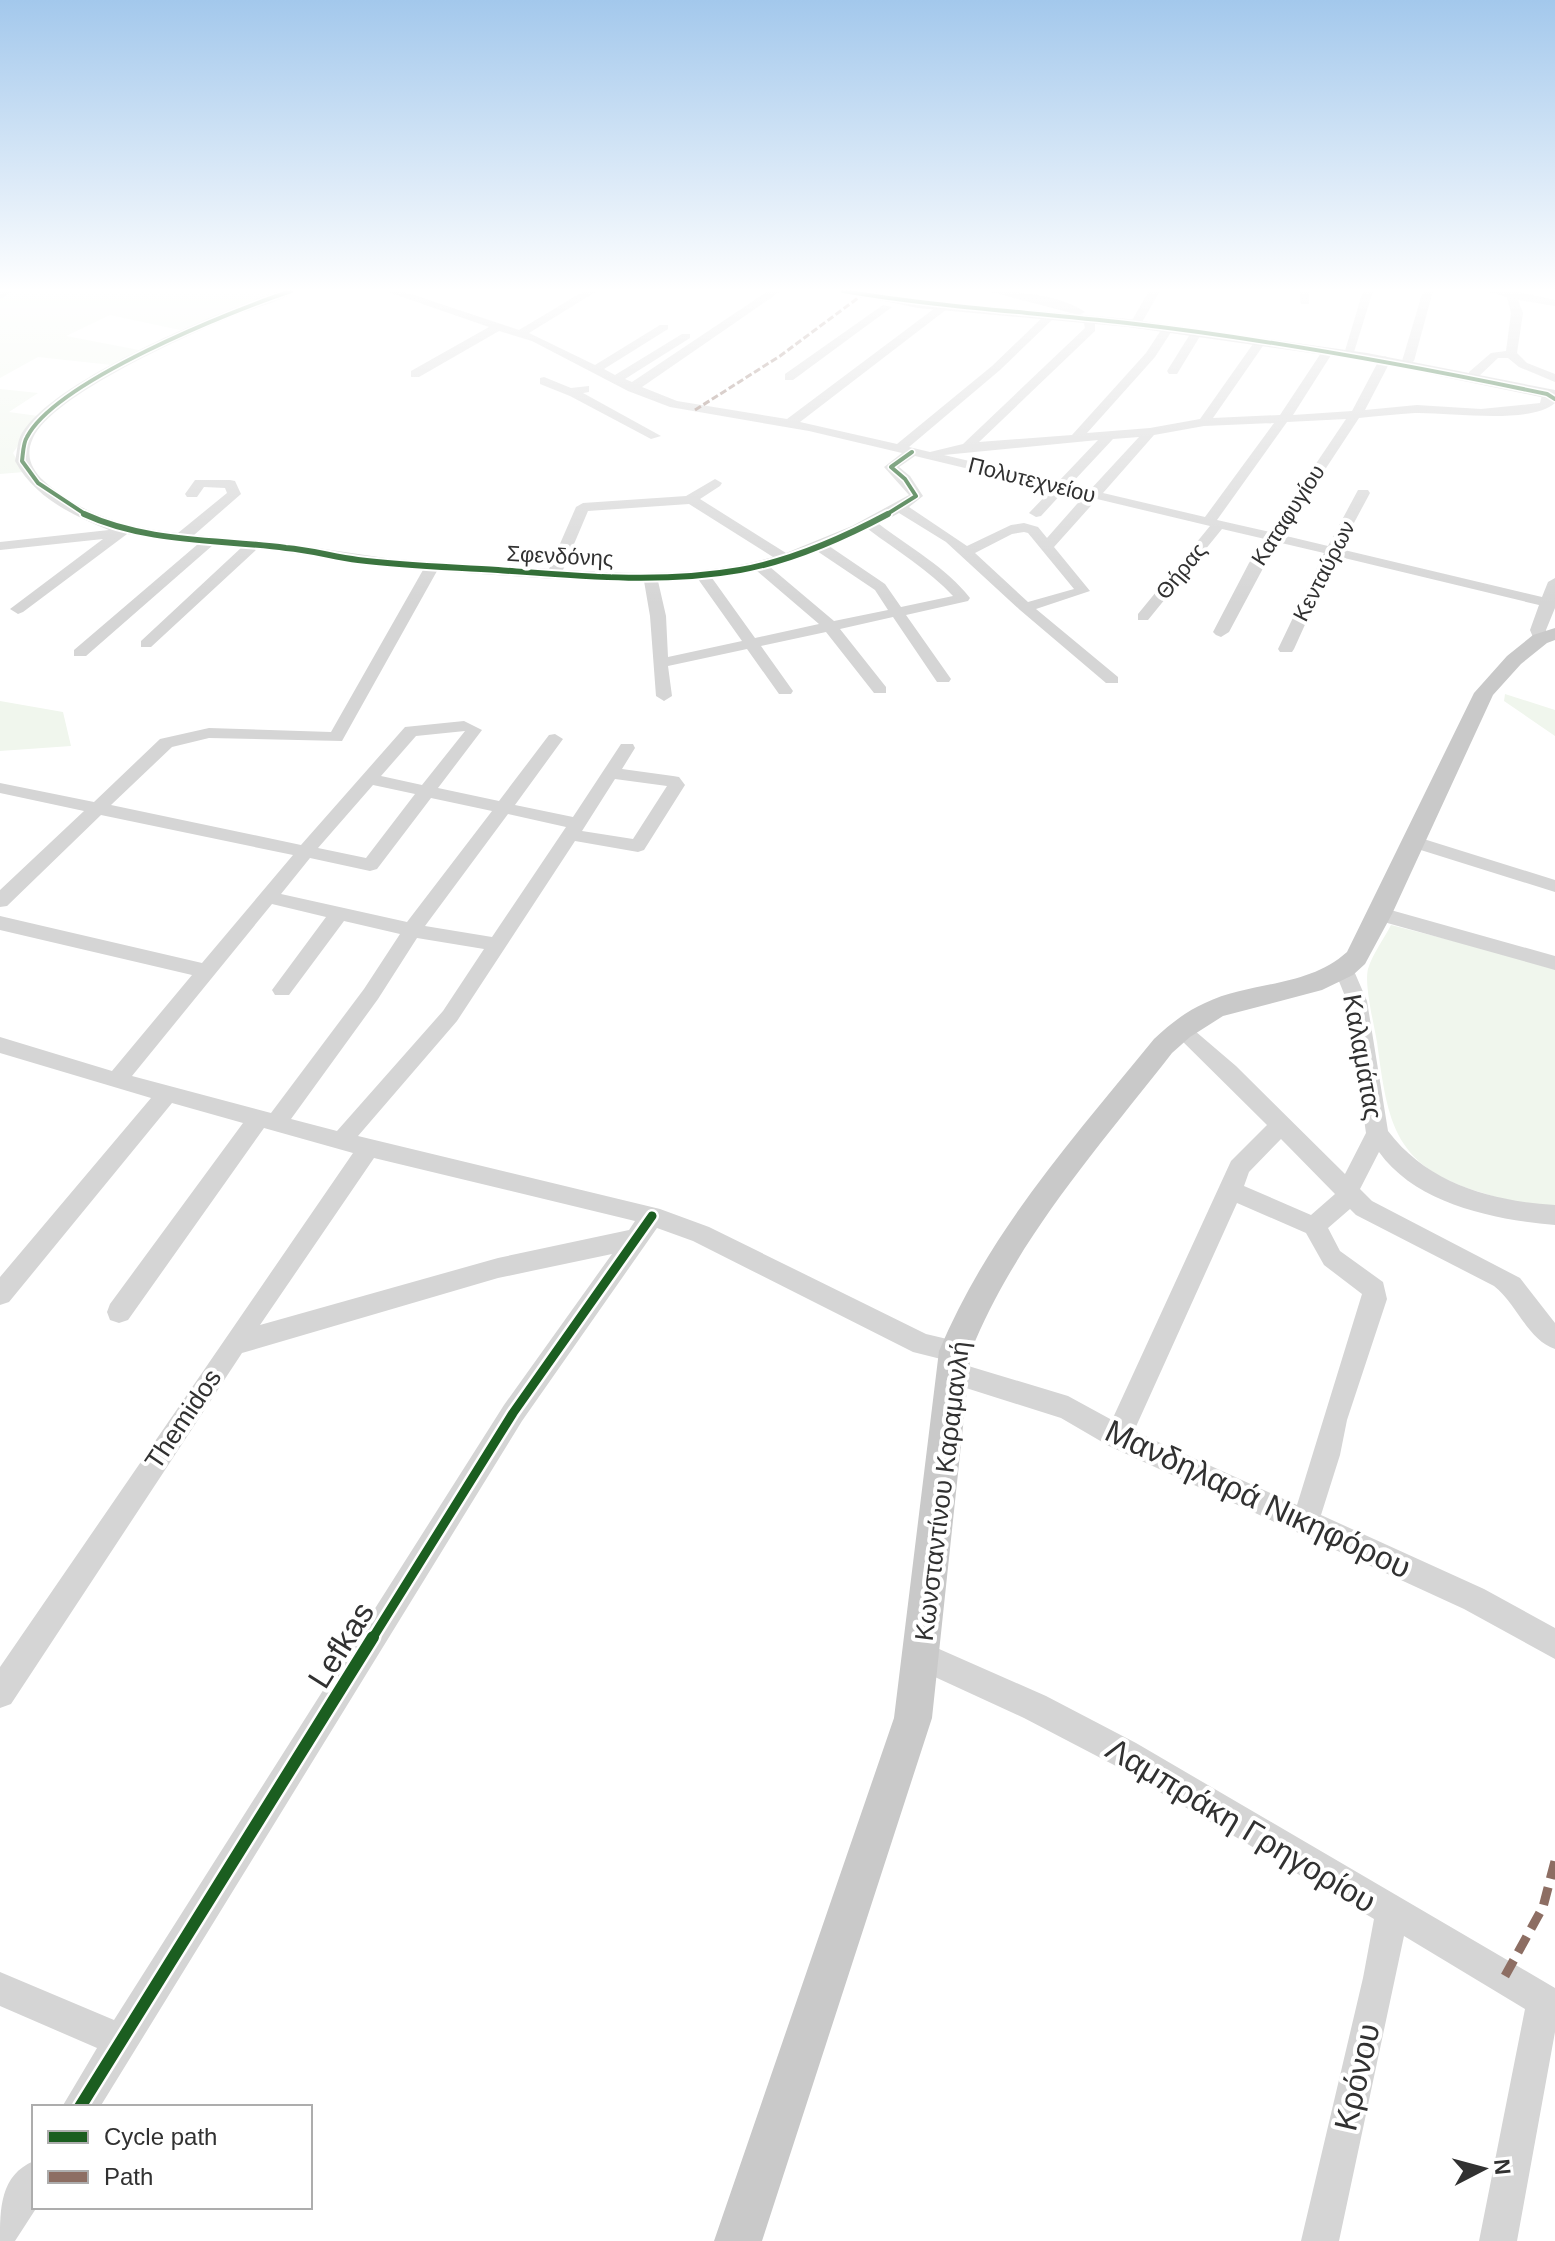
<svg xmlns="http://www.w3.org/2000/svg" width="1555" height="2241" font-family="Arial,sans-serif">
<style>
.green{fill:#f0f6ed}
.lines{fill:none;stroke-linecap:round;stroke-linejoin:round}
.minor{fill:#d5d5d5;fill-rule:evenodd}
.major{fill:#c9c9c9;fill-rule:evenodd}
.quiet-far1{stroke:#8d6e63;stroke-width:3;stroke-dasharray:7 3;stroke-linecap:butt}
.quiet{stroke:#8d6e63;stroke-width:9;stroke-dasharray:18 9;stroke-linecap:butt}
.cycleway-far3-casing{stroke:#fff;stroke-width:7}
.cycleway-far2-casing{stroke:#fff;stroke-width:10}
.cycleway-far1-casing{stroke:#fff;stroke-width:14}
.cycleway-casing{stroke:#fff;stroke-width:17}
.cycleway-far3{stroke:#1b5e20;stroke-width:4}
.cycleway-far2{stroke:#1b5e20;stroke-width:6}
.cycleway-far1{stroke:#1b5e20;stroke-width:9}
.cycleway{stroke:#1b5e20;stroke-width:12}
.labels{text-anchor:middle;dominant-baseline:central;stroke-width:8;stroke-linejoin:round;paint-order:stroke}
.far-street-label{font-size:22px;fill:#313131;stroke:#fff}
.street-label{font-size:26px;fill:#313131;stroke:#fff}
.near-street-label{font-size:32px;fill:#313131;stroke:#fff}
</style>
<rect width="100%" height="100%" fill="#fff"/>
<path class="green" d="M12,291h266l-98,39 -70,-15 -44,21 73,14 -27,15 -74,-8 -38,21v-81z
M0,389l38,4 -29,19 29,4 -25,37 11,19 -24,2z
M1505,694l50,16v26l-51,-35z
M0,701l63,11 8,34 -71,5z
M1391,925l164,42v241c-26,0 -47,-7 -72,-15 -89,-26 -95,-68 -106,-151 -3,-18 -13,-57 -9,-73 5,-16 16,-30 23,-44z"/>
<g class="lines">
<path class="minor" d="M0,291h14l-14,8z
M279,291h17c-19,12 -46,18 -68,27 -44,19 -175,77 -195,120 -8,17 -2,31 11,43 37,34 85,47 134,52l49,-40 -2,-5 -21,-1 -7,10h-10l-2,-3 10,-14h35l5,1 6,13 -47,41 96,9 102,15 157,10 27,-62 7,-4 103,-7 29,-17 7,4 -2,3 -20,13 86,54 66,-27 57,-31 -25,-28 18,-14 -93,-22 -139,-24 -42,-16 -96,-50 -33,-10 -80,46h-8v-6l78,-44 -104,-36h17l117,39 65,-39h13l-68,42 66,32 65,-40h8v4l-64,40 11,6 67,-41h8v4l-65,41 7,3 136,-91h13l-139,96 35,14 110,18 152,-114h8v4l-147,113 97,22 95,-78 53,-51h8v4l-53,51 -91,77 21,5 33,-8 122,-116 -2,-8 6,-3 6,3v11l-116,111 93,-7 74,-82 17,-26 4,-1 6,3 -18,28 -68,76 63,-5 50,-9 55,-78 4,-1 6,3 -52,75 67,-3 43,-65 4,-1 6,3 -40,63 59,-4 27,-51 6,-4 6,4 -26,50 52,-5 64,4 59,-6 3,-12h8l4,12c-25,22 -107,9 -140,10 -18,1 -37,3 -56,5l-77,117 46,11 30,-56h10l2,3 -30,56 202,48 6,-15 7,-4v30l-9,22 -1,12h-10l-5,-12 9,-25 -203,-49 -42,93 -2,3h-12l-2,-3 46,-96 -47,-11 -48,90 -8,5 -5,-2 -3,-3 36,-69 16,-24 -43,-10 -74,91h-10v-6l72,-88 -113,-27 -43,48 36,44 -54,18 82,68v6h-12l-86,-73 -74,-68 -47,-29 -20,11c31,24 67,43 91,74l-2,3 -62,14 45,64 -2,3h-12l-44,-65 -53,12 46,58v6h-12l-48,-61 -65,14 32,45 -2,3h-12l-32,-45 -79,17 4,30 -8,5 -8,-5 -6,-80 -6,-35 -90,-2 -117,-8 -95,170 -133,-3 -37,9 -61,58 190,40 104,-118 59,-6 18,9 -44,58 61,13 50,-66 6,-1 8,5 -48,66 58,12 48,-73h12l2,4 -13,21 51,7 6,1 6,8 -41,65 -6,2 -63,-11 -118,180 -99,115 302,73 49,18 217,107 38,9 4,8 -4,8 -9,3 113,34 44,24 119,-259 36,-36 -96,-95 3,-5h14l48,41 109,108 21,-41 -19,-132 -13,-32 10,-7 7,2 16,37 21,130c40,53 104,70 167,74v20c-60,-5 -139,-21 -176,-73l-19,37 12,12 148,77 35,45v26c-28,-10 -38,-45 -61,-63l-138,-71 -6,-6 -22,19 12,23 43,31 4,17 -40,121 -7,35 -19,60 163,74 71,39v31l-91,-50 -355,-163 -48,-28 -117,-37 -4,-8 4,-8 9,-3 -40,-10 -220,-111 -36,-13 -135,193 -422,686h-38l35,-59 -97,-42v-34l114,48 390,-615 108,-151 -114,24 -256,75 -231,351 -11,4v-41l353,-514 -89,-25 -136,192 -9,3 -9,-3 -3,-8 3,-8 133,-181 -71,-20 -163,199 -9,3v-28l151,-179 -151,-45v-16l112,34 80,-96 -192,-45v-14l202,47 91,-108 -192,-40 -94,91 -7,1v-17l84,-79 -84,-18v-10l94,19 66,-63 49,-11 122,4 92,-162 -166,-21 -106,98h-10v-6l101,-94 -29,-2 -127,111h-12v-6l124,-106 -71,-10 -104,78 -5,2 -8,-5 93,-70 -103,11v-8l109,-12c-36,-14 -75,-33 -94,-69 2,-7 2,-17 5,-24 25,-54 202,-127 259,-146zM1346,419l-76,113 -53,-12 70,-98zM1274,423l-69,94 -102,-24 51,-58 50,-9zM1139,437l-49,53 -20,-5 43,-46zM1098,440l-40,42 -114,-27zM915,456l137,33 -23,24 7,4 5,-1 23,-25 20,5 -37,42 -9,-11 -14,-4 -13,2 -44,21 -58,-39 14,-11 -13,-20 -11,-9zM689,504l84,53c-67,20 -140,17 -210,13l25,-59zM868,529c29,22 61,41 85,67l-52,11 -16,-23 -56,-38zM1024,532l4,1 46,56 -46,13 -53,-49 37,-19zM817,551l58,39 13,20 -54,11 -64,-54zM757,571l62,53 -64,14 -43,-60zM698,579l44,62 -74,16 -2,-41 -8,-35zM465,731l-43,54 -41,-9 35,-40zM615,779l52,7 -34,53 -51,-8zM373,785l42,9 -49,64 -48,-10zM431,798l61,13 -85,111 -126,-28 29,-36 60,13 7,-2zM508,814l58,13 -74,110 -67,-11zM272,904l54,13 -54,73 3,5h14l55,-74 56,13 -36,55 -93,124 -139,-37zM417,938l67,11 -41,62 -106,120 -46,-12 87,-120zM1281,1139l54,55 -24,21 -67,-29 5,-14zM374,1158l261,63 -6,9 -131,28 -238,67zM1237,1203l69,30 18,32 38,29 -65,211 -163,-74z
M987,291c29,0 74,4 98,21l-6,3z
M1149,291h11l-19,33h-8l-2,-2z
M1299,291h10v13h-8z
M1363,291h10l-19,61 -10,2z
M1423,291h10l-19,70 -6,4 -6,-4z
M1484,291h31l40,9v6l-37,-6 5,13 -6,40 10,10 28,11v8l-36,-15 -11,-9h-10l-21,20h-8v-6l22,-19 15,-2 5,-38 -4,-16z
M883,305l9,2 -99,73h-8v-6z
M1192,331l10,2 -25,41h-8l-2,-3z
M544,377l27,11 18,-2v6l-6,1 78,43 -10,3 -81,-43 -30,-12v-6z
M1414,836l141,44v12l-147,-46 -3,-4z
M1380,907l175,49v14l-182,-51 -3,-5 3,-5z
M921,1641l125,55 90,47 419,245v44l-38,209h-38l46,-232 -121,-73 -65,305h-38l62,-263 11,-59 -260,-154 -90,-47 -113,-52 -5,-10 5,-10z
M34,2161v46h3l-22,34h-15c0,-32 0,-66 34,-80z"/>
<path class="major" d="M836,291h33l49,9 210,19 239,34 188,37v10l-188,-39 -239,-34 -210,-19z
M1555,628v12l-8,3 -26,21 -28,31 -101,219 -27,50 -12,11 -31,15 -99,26 -33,21 -18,16c-74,95 -155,185 -201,298l-39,367 -170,523h-48l180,-523 45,-367c51,-121 133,-211 215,-312 15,-14 32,-28 51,-36 46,-22 102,-15 142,-51l127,-259 33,-37 26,-21z"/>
<path class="quiet-far1" d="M695,410l85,-54 82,-61"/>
<path class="quiet" d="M1505,1976l38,-69 12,-46"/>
<g class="cycleway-far3-casing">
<path id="cycleway-far3" d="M843,291c94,16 189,21 284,32 141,16 281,42 420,71l8,5
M88,516l-50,-33 -16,-22c1,-7 1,-18 5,-24 29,-56 204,-126 264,-146
M884,516l32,-20 -11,-17 -14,-12 21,-15"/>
</g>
<g class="cycleway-far2-casing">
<path id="cycleway-far2" d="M84,514c63,29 134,25 202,34 25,2 48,9 72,12 46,6 93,7 140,10 80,6 163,14 242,0 51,-9 103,-32 148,-56"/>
</g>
<g class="cycleway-far1-casing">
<path id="cycleway-far1" d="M372,1639l141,-226 139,-197"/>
</g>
<g class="cycleway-casing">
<path id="cycleway" d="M80,2107l293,-470"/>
</g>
<use href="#cycleway-far3" class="cycleway-far3"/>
<use href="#cycleway-far2" class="cycleway-far2"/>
<use href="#cycleway-far1" class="cycleway-far1"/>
<use href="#cycleway" class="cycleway"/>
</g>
<linearGradient id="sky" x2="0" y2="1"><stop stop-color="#a3c8ec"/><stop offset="0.48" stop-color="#fff"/><stop offset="1" stop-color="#fff" stop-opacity="0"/></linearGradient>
<rect width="1555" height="605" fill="url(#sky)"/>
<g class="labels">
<g class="far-street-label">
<text transform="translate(1032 480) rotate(14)">Πολυτεχνείου</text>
<text transform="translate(1288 515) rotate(-57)">Καταφυγίου</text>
<text transform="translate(560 556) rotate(3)">Σφενδόνης</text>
<text transform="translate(1181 571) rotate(-51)">Θήρας</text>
<text transform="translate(1324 571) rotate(-63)">Κενταύρων</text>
</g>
<g class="street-label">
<text transform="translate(1363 1057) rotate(80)">Καλαμάτας</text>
<text transform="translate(183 1419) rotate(-56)">Themidos</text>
<text transform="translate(942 1491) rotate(-83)">Κωνσταντίνου Καραμανλή</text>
</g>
<g class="near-street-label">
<text transform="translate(1258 1499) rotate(25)">Μανδηλαρά Νικηφόρου</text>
<text transform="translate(341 1645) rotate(-58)">Lefkas</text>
<text transform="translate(1241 1825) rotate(31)">Λαμπράκη Γρηγορίου</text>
<text transform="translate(1357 2077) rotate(-77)">Κρόνου</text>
</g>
</g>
<rect x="32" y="2105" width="280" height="104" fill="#ffffff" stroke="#adadad" stroke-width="2"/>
<rect x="48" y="2131" width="40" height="12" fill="#1b5e20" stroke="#adadad" stroke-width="2"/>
<text x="104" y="2145" font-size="24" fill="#313131">Cycle path</text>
<rect x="48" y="2171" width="40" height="12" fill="#8d6e63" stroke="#adadad" stroke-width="2"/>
<text x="104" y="2185" font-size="24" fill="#313131">Path</text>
<g transform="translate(1483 2169) rotate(84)" stroke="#ffffff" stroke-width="6" paint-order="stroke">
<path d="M0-6L14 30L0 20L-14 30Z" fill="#313131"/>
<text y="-12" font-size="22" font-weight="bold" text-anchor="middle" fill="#313131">N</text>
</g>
</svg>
